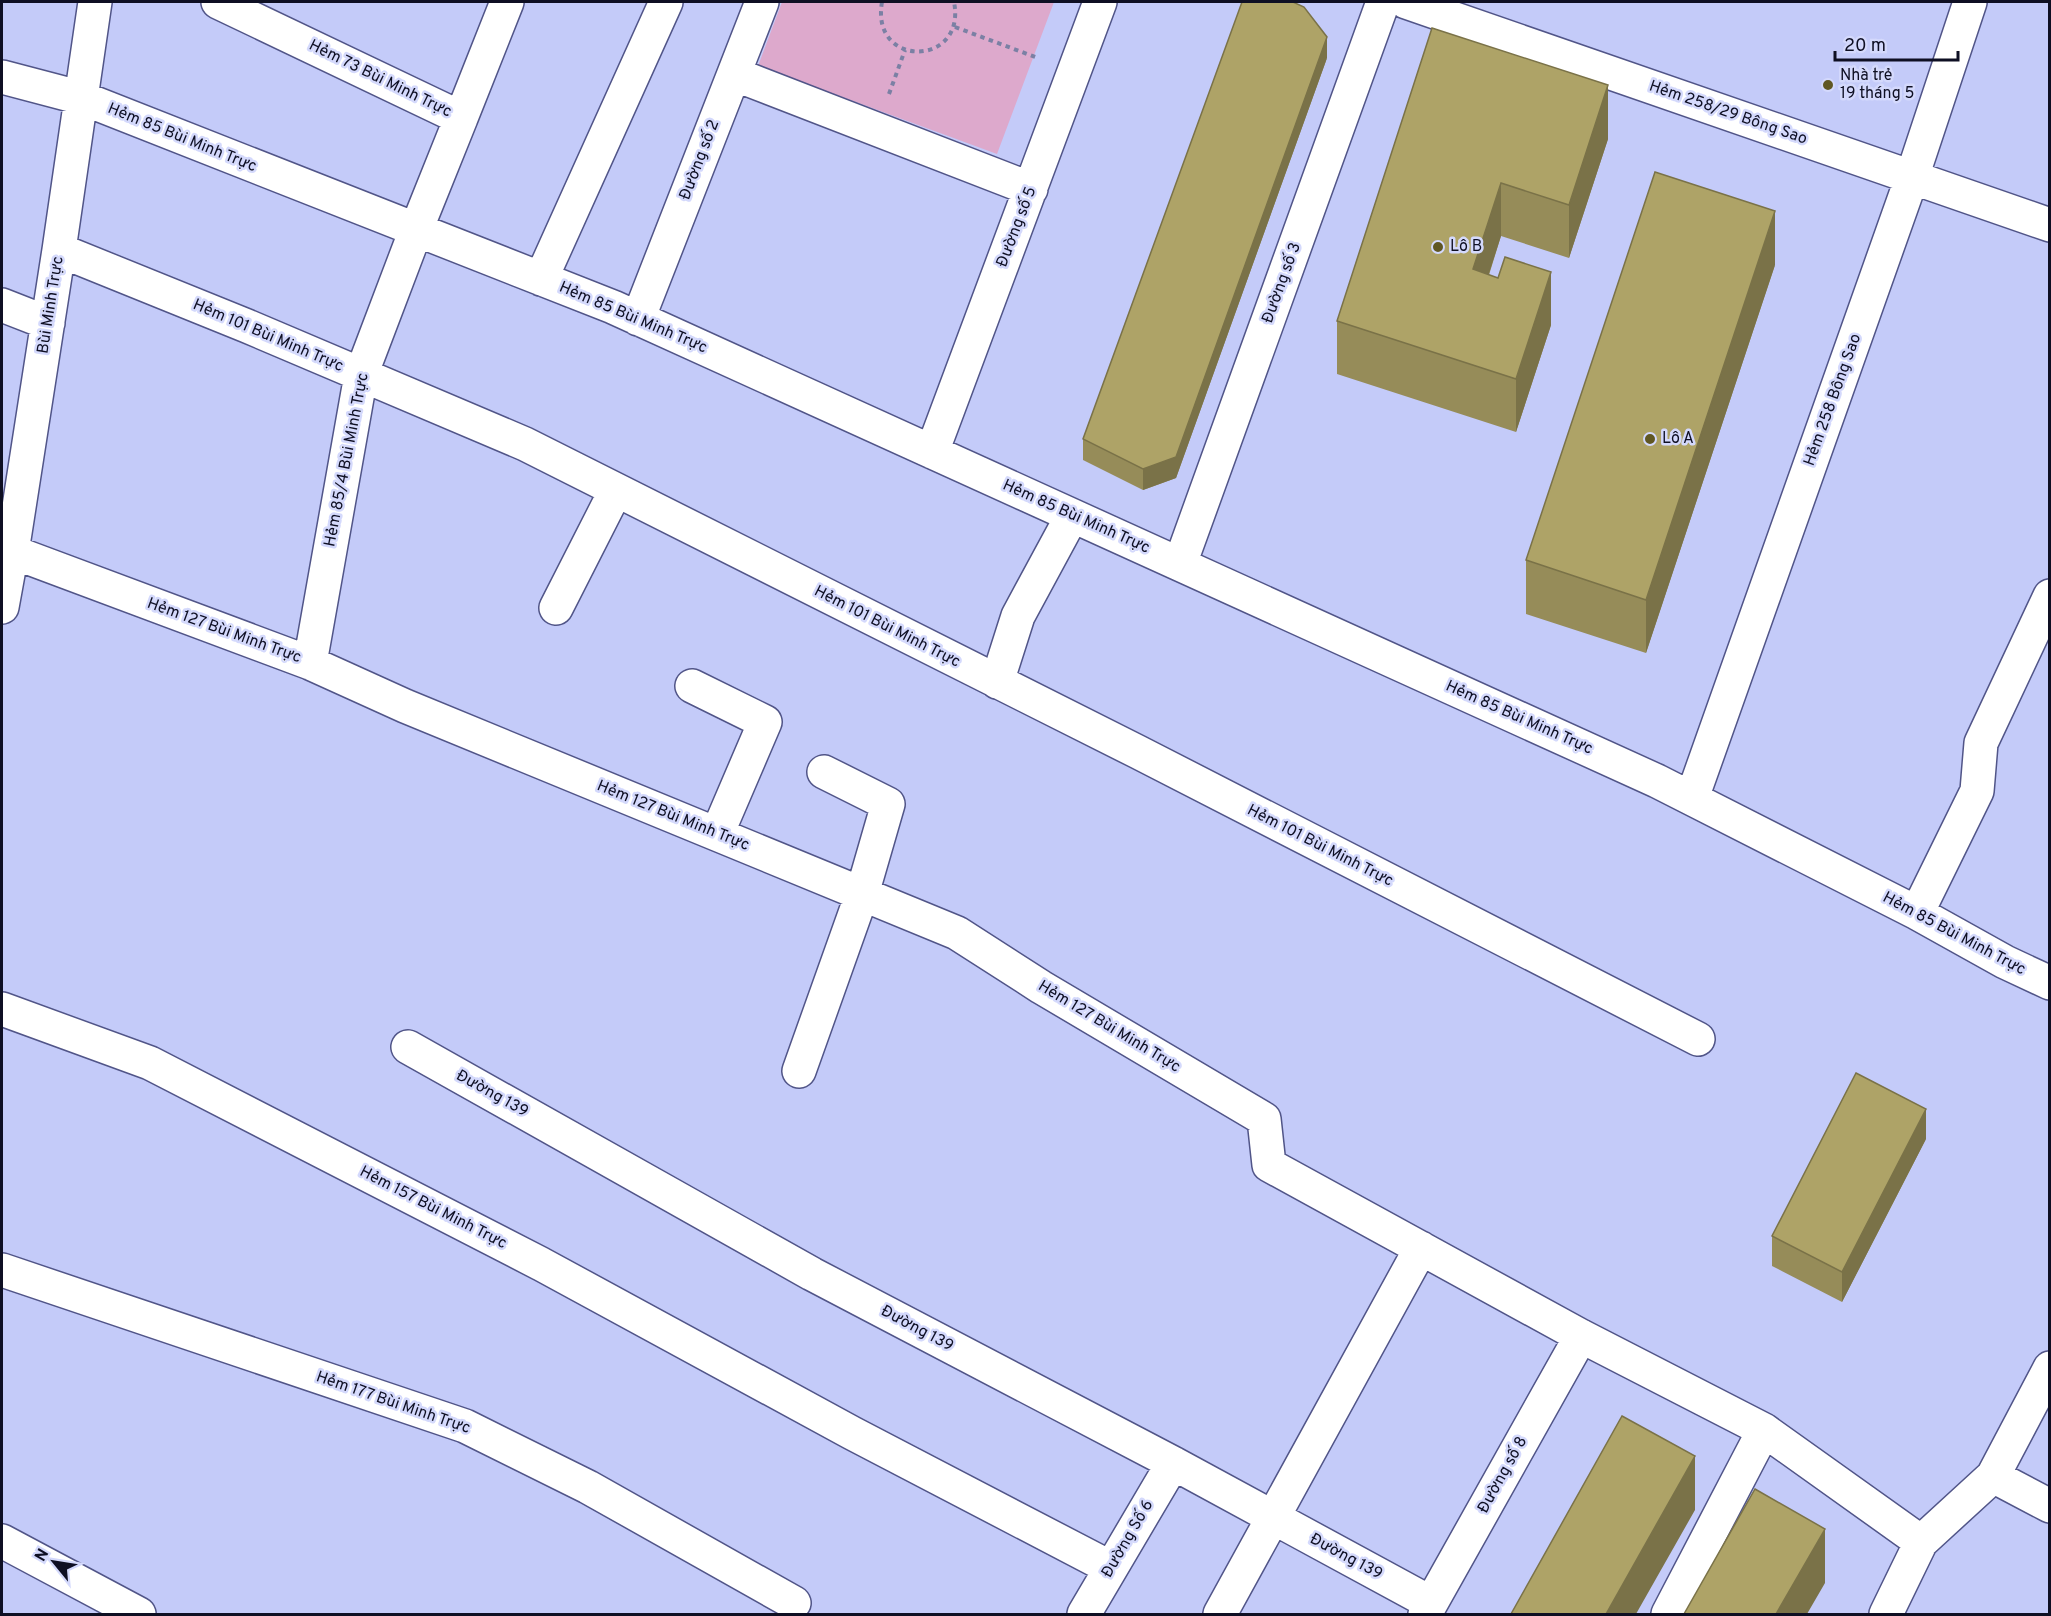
<svg xmlns="http://www.w3.org/2000/svg" width="2051" height="1616" font-family="Overpass,sans-serif">
<style>
.green{fill:#dda9cc}
.lines{fill:none;stroke-linecap:round;stroke-linejoin:round}
.minor-casing{stroke:#515588;stroke-width:36}
.path{stroke:#7b80a4;stroke-width:4;stroke-dasharray:4.5 4.5;stroke-linecap:butt}
.minor{stroke:#fff;stroke-width:33}
.wall{fill:#968c59}
.shaded-wall{fill:#7a7248}
.building{fill:#aea367;stroke:#7a7248;stroke-width:1.5}
.poi-dot{fill:#605723;stroke:#d4d9fc;stroke-width:2}
.labels{text-anchor:middle;dominant-baseline:central;stroke-width:5;stroke-linejoin:round;paint-order:stroke}
.poi-label{font-size:16px;fill:#0e0f23;stroke:#d4d9fc;text-anchor:start}
.street-label{font-size:16px;fill:#0e0f23;stroke:#d4d9fc}
</style>
<rect width="100%" height="100%" fill="#c4cbf9"/>
<path class="green" d="M782,2h272l-57,152 -239,-88z"/>
<g class="lines">
<g class="minor-casing">
<path id="minor" d="M218,2l243,116 46,-116
M1406,2l644,223
M734,74l297,115
M2,77l80,21 531,209 1044,474 260,132 88,49 45,21
M59,250l188,76 278,118 613,308 560,287
M541,279l125,-277
M2,305l46,18
M638,319l124,-317
M932,452l168,-450
M2,548l308,115 95,43 552,227 84,54 223,132 5,46 312,171 183,94 157,112
M1180,564l203,-562
M2,607l10,-55 47,-302 36,-248
M556,608l60,-118
M310,663l51,-288 55,-145 45,-112
M997,682l21,-66 54,-100
M692,686l73,36 -48,112
M1692,798l220,-621 58,-175
M1917,913l60,-122 4,-48 69,-147
M2,1009l148,54 391,201 311,169 259,135
M408,1047l404,227 361,189 258,140
M799,1071l63,-177 26,-90 -64,-32
M2,1270l463,156 123,61 206,116
M1993,1476l57,30
M2,1541l137,73
M1084,1614l89,-151
M1220,1614l201,-366
M1425,1614l156,-278
M1668,1614l96,-184
M1886,1614l35,-72 72,-66 57,-108"/>
</g>
<path class="path" d="M882,2c-12,67 85,65 72,0
M955,27l83,31
M889,94l16,-44"/>
<use href="#minor" class="minor"/>
</g>
<path class="wall" d="M1432,28l176,111 -39,119 -68,-22 -12,39 62,50 -35,107 -179,-58v-53z
M1327,58l-151,420 -33,12 -60,-30v-21z
M1775,265l-129,388 -120,-39v-54z
M1926,1139l-84,163 -70,-36v-30z"/>
<path class="shaded-wall" d="M1327,37v21l-151,420 -33,12v-21z
M1608,85v54l-39,119v-53z
M1501,183v53l-28,87v-54z
M1775,211v54l-129,388v-53z
M1551,272v53l-35,107v-53z
M1926,1109v30l-84,163v-30z
M1695,1456v54l-59,104h-30z
M1825,1529v54l-18,31h-31z"/>
<path class="building" d="M1242,2h51l11,5 23,30 -151,420 -33,12 -60,-30z
M1432,28l176,57 -39,120 -68,-22 -28,86 25,9 7,-21 46,15 -35,107 -179,-58z
M1655,172l120,39 -129,389 -120,-40z
M1856,1073l70,36 -84,163 -70,-36z
M1622,1416l73,40 -89,158h-95z
M1755,1489l70,40 -49,85h-92z"/>
<g class="poi-dot">
<circle cx="1828" cy="85" r="6"/>
<circle cx="1438" cy="247" r="6"/>
<circle cx="1650" cy="439" r="6"/>
</g>
<g class="labels">
<g class="poi-label">
<text x="1840" y="76">Nhà trẻ<tspan x="1840" dy="18">19 tháng 5</tspan></text>
<text x="1450" y="247">Lô B</text>
<text x="1662" y="439">Lô A</text>
</g>
<g class="street-label">
<text transform="translate(380 79) rotate(26)">Hẻm 73 Bùi Minh Trực</text>
<text transform="translate(1728 113) rotate(19)">Hẻm 258/29 Bông Sao</text>
<text transform="translate(182 138) rotate(22)">Hẻm 85 Bùi Minh Trực</text>
<text transform="translate(700 160) rotate(-69)">Đường số 2</text>
<text transform="translate(1017 227) rotate(-69)">Đường số 5</text>
<text transform="translate(1282 283) rotate(-70)">Đường số 3</text>
<text transform="translate(51 305) rotate(-81)">Bùi Minh Trực</text>
<text transform="translate(633 318) rotate(23)">Hẻm 85 Bùi Minh Trực</text>
<text transform="translate(268 336) rotate(23)">Hẻm 101 Bùi Minh Trực</text>
<text transform="translate(1833 400) rotate(-70)">Hẻm 258 Bông Sao</text>
<text transform="translate(347 460) rotate(-79)">Hẻm 85/4 Bùi Minh Trực</text>
<text transform="translate(1076 517) rotate(24)">Hẻm 85 Bùi Minh Trực</text>
<text transform="translate(887 627) rotate(27)">Hẻm 101 Bùi Minh Trực</text>
<text transform="translate(224 631) rotate(20)">Hẻm 127 Bùi Minh Trực</text>
<text transform="translate(1519 718) rotate(24)">Hẻm 85 Bùi Minh Trực</text>
<text transform="translate(673 816) rotate(22)">Hẻm 127 Bùi Minh Trực</text>
<text transform="translate(1320 846) rotate(27)">Hẻm 101 Bùi Minh Trực</text>
<text transform="translate(1954 934) rotate(28)">Hẻm 85 Bùi Minh Trực</text>
<text transform="translate(1109 1027) rotate(31)">Hẻm 127 Bùi Minh Trực</text>
<text transform="translate(492 1094) rotate(29)">Đường 139</text>
<text transform="translate(433 1208) rotate(27)">Hẻm 157 Bùi Minh Trực</text>
<text transform="translate(917 1329) rotate(28)">Đường 139</text>
<text transform="translate(393 1403) rotate(19)">Hẻm 177 Bùi Minh Trực</text>
<text transform="translate(1503 1475) rotate(-61)">Đường số 8</text>
<text transform="translate(1128 1539) rotate(-60)">Đường Số 6</text>
<text transform="translate(1346 1557) rotate(28)">Đường 139</text>
</g>
</g>
<rect width="2051" height="1616" fill="none" stroke="#0e0f23" stroke-width="6"/>
<g transform="translate(54 1562) rotate(300)" stroke="#d4d9fc" stroke-width="4.5" paint-order="stroke">
<path d="M0-4.5L10 22L0 15L-10 22Z" fill="#0e0f23"/>
<text y="-9" font-size="16" font-weight="bold" text-anchor="middle" fill="#0e0f23">N</text>
</g>
<path d="M1835 51v9h123v-9" fill="none" stroke="#0e0f23" stroke-width="3"/>
<text x="1844" y="51" font-size="18" fill="#0e0f23" stroke="#d4d9fc" stroke-width="4.5" paint-order="stroke">20 m</text>
</svg>
